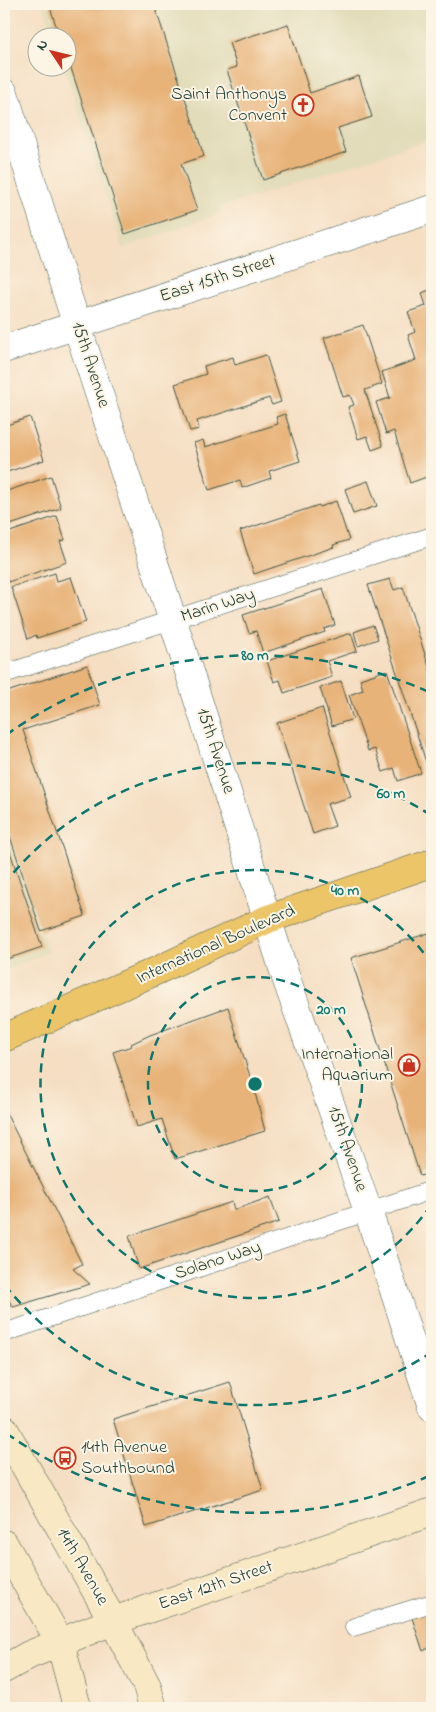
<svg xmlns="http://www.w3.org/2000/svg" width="436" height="1712" font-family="'Indie Flower',sans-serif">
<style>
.built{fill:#e2dcba}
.building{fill:#e8b379}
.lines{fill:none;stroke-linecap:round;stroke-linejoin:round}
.lane-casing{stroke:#3f5549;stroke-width:19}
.street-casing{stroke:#3f5549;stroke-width:29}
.secondary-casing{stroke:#3f5549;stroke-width:29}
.primary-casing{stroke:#3f5549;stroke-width:29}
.lane{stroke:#fff;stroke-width:18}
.street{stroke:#fff;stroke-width:28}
.secondary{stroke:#f8e8c3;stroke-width:28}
.primary{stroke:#edc569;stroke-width:28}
.ring{fill:none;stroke:#0f766e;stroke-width:2.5;stroke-dasharray:9 6}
.labels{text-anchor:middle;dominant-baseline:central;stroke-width:4;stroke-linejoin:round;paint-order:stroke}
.poi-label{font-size:18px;fill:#1f3d34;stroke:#fcf5e5;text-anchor:end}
.street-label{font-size:18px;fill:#1f3d34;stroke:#fcf5e5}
.centre{fill:#0f766e;stroke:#fcf5e5;stroke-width:2.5}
.ring-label{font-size:15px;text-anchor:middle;font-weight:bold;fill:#0f766e;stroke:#fcf5e5;stroke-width:4;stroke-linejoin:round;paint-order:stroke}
</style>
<rect width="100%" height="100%" fill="#fcf5e5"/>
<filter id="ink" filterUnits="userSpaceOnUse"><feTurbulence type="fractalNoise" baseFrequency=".02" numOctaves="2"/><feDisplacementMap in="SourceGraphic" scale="10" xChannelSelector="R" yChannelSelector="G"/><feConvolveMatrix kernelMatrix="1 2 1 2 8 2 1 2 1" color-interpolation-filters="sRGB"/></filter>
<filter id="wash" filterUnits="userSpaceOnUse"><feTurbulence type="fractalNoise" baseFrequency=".0096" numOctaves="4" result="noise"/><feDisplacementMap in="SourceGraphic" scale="20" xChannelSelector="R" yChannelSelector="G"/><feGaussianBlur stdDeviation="1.12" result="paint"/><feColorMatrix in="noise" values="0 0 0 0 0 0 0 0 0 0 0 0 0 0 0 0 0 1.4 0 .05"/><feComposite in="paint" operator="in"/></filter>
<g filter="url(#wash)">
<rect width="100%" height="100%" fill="#f5dec2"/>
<path class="built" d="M43,4h389v135l-213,69 2,5 -98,35 -59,-180h4v-30l-14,-1z
M4,820l44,132 -44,19z"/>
<g id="blocks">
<path class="building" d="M49,4h105l50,152 -23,8 16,46 -72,24 -57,-175v-21h-8z
M288,24l22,69 49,-17 13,41 -34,11 8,24 -83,28 -36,-110 10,-3 -8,-24z
M432,289v186l-22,8 -16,-52 -8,3 -10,-32 14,-4 -8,-26 34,-12 -8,-25 7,-3 -7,-20 18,-6 -4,-13z
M363,325l19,59 -17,6 18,56 -11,4 -5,-14 -9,3 -10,-32 6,-2 -4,-10 -7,2 -19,-59z
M266,355l15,47 -9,3 -3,-7 -72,23 2,8 -9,2 -15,-47 31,-10 -2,-8 29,-9 2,8z
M285,414l15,47 -31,10 2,7 -29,10 -2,-8 -31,10 -15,-47 9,-3 2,7 73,-23 -2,-7z
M30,417l14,43 -40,13v-47z
M51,476l10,32 -57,19v-35z
M368,481l9,25 -24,8 -8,-25z
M336,501l13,39 -16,5 1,2 -80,27 -14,-43 79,-26 1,2z
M57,516l8,24 -5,1 7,21 -59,20 -4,-13v-35z
M55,573l2,8 14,-4 15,45 -49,16 -1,-3 -8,4 -17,-52z
M390,579l4,11 9,-3 29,89v104l-64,-195z
M323,589l12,36 -11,4 1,3 -62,21 -7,-22 -7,2 -6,-18z
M373,625l5,14 -20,7 -4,-14z
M351,633l6,18 -30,10 5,16 -48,16 -4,-13 -6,2 -7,-21z
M87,665l13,40 -77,25 62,186 -44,15 -37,-113v-125z
M387,670l34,103 -23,8 -4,-13 -11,4 -8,-23 -7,2 -19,-56 14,-5 -3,-11z
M341,681l12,38 -21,7 -12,-38z
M322,708l29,89 -24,7 8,22 -22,8 -36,-111z
M4,834l38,113 -38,13z
M432,932v240l-12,4 -69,-218z
M228,1007l26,82 11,42 -90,28 -13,-40 -25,8 -24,-75 19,-6 -1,-2 19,-9z
M4,1109l78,155 -9,5 17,15 -77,23 -9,-15z
M270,1197l9,25 -140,47 -10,-33 103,-34 2,8z
M230,1382l33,108 -117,37 -33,-108z
M432,1605v52l-3,-9 -6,3 -13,-39z"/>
</g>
</g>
<g filter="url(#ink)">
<use href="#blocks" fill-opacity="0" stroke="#3f5549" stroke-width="1"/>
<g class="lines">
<g class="lane-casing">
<path id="lane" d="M4,674l428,-138
M4,1333l428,-143
M354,1627l78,-24"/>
</g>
<g class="street-casing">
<path id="street" d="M4,93l73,233 96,295 113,357 82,233 64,196
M4,349l428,-140"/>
</g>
<g class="secondary-casing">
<path id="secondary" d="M4,1429l109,192 34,65 6,22
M4,1544l56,98 16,61v5
M4,1669l25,-14 84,-34 319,-109"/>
</g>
<g class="primary-casing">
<path id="primary" d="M4,1038l152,-67 112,-52 164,-56"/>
</g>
<use href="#lane" class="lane"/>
<use href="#street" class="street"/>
<use href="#secondary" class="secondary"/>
<use href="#primary" class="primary"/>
</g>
</g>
<g class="ring">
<circle cx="255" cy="1084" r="107"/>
<path d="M431 1205A214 214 0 1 1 431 963"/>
<path d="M432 1352A321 321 0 0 1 4 1284M4 884A321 321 0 0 1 432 816"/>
<path d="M429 1476A429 429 0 0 1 6 1433M6 735A429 429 0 0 1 429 692"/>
</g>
<defs>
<g id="church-ring" transform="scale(1.125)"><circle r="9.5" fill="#fcf5e5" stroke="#c8321e" stroke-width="1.5"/><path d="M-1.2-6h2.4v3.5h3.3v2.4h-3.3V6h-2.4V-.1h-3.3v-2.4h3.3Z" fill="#c8321e"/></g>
<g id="shop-ring" transform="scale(1.125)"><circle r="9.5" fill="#fcf5e5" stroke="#c8321e" stroke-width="1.5"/><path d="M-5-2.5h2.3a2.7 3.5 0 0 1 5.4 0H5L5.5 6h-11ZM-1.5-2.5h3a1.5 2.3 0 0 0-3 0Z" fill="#c8321e"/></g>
<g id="bus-ring" transform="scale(1.125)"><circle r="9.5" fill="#fcf5e5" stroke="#c8321e" stroke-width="1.5"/><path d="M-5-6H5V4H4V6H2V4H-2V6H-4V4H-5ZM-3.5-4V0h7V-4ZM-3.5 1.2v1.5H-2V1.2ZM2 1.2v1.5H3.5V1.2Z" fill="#c8321e"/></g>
</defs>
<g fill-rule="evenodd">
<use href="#church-ring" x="303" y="105"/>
<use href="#shop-ring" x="409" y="1065"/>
<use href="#bus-ring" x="65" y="1458"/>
</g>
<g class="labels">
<g class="poi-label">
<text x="287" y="95">Saint Anthonys<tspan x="287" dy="21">Convent</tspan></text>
<text x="393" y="1055">International<tspan x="393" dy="21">Aquarium</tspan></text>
<text x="81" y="1448" text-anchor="start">14th Avenue<tspan x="81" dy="21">Southbound</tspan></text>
</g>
<g class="street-label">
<text transform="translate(218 279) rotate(-18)">East 15th Street</text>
<text transform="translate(90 365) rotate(72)">15th Avenue</text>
<text transform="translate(218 606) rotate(-18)">Marin Way</text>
<text transform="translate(215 751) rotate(72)">15th Avenue</text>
<text transform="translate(216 945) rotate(-24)">International Boulevard</text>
<text transform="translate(347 1149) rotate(71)">15th Avenue</text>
<text transform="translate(218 1261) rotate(-18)">Solano Way</text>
<text transform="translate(82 1567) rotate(60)">14th Avenue</text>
<text transform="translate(216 1586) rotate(-19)">East 12th Street</text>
</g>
</g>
<circle cx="255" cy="1084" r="8" class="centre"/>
<g class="ring-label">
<text x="255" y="660">80 m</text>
<text x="391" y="798">60 m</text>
<text x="345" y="895">40 m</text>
<text x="331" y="1014">20 m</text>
</g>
<rect width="436" height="1712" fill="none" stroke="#fcf5e5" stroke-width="20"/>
<g transform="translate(52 52) rotate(305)"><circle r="24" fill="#fcf5e5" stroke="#a4ab9e"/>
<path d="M0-4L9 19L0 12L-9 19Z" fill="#c8321e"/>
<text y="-8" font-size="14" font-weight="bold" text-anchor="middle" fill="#1f3d34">N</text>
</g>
</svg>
